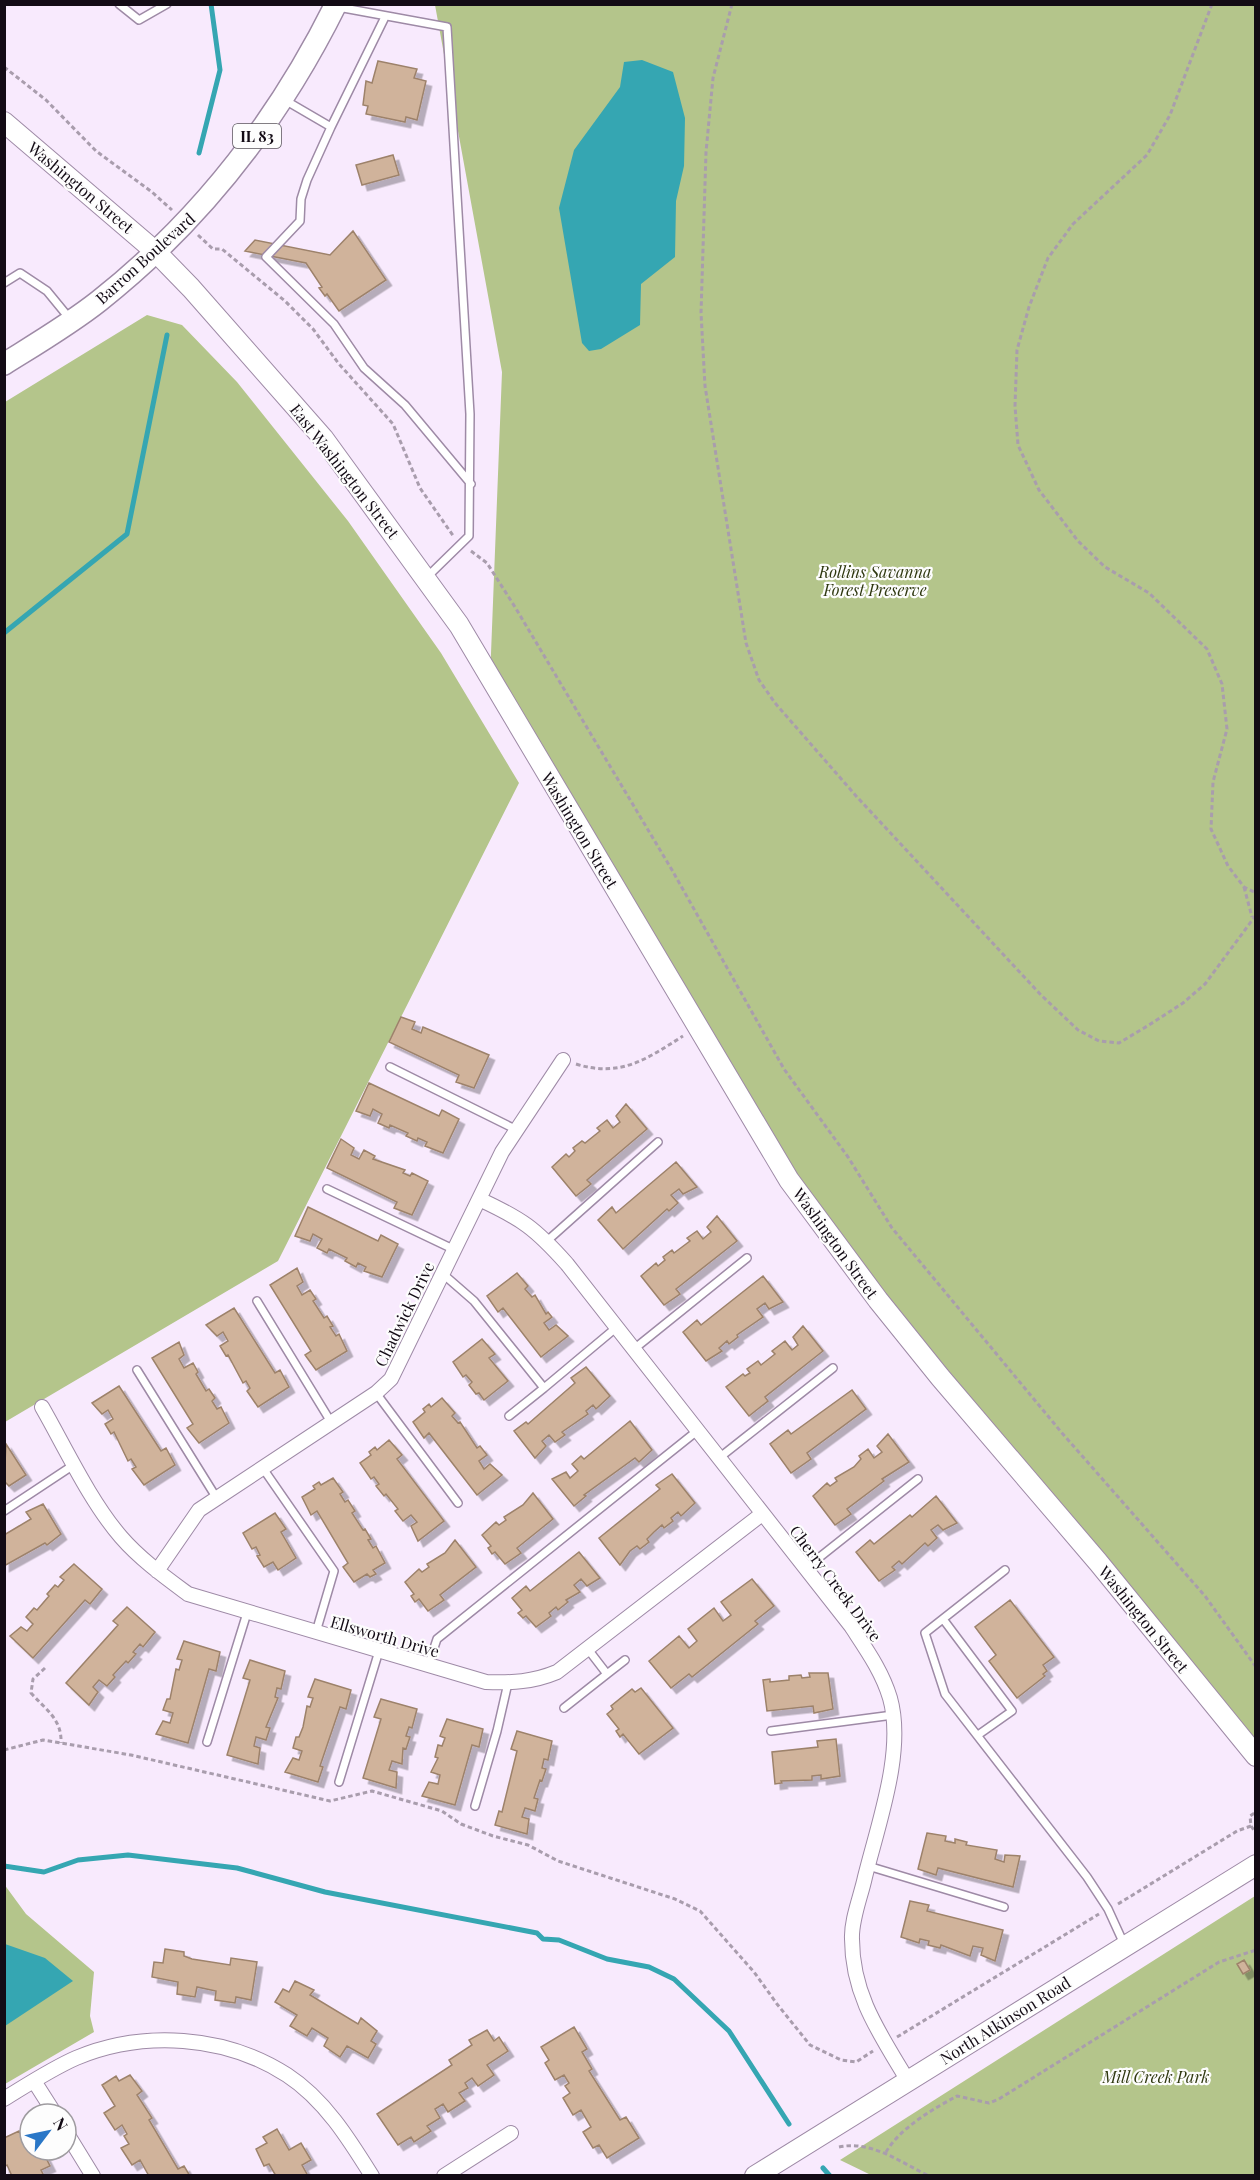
<svg xmlns="http://www.w3.org/2000/svg" width="1260" height="2180" font-family="'Playfair Display',serif">
<style>
.green{fill:#b4c58b}
.water{fill:#35a6b2}
.lines{fill:none;stroke-linecap:round;stroke-linejoin:round}
.stream{stroke:#35a6b2;stroke-width:5}
.building{fill:#d0b39b;stroke:#9d826b;stroke-width:1.5;filter:url(#shadow)}
.service-casing{stroke:#9e8aa6;stroke-width:10}
.minor-casing{stroke:#9e8aa6;stroke-width:16}
.secondary-casing{stroke:#9e8aa6;stroke-width:22}
.primary-casing{stroke:#9e8aa6;stroke-width:24}
.path{stroke:#a99dad;stroke-width:3;stroke-dasharray:4.5 3;stroke-linecap:butt}
.service{stroke:#fff;stroke-width:7}
.minor{stroke:#fff;stroke-width:14}
.secondary{stroke:#fff;stroke-width:20}
.primary{stroke:#fff;stroke-width:21}
.labels{text-anchor:middle;dominant-baseline:central;stroke-width:4.5;stroke-linejoin:round;paint-order:stroke}
.shield{fill:#fdfdfd;stroke:#59545b;stroke-width:1.5}
.shield-label{font-size:15px;font-weight:bold;fill:#130b15}
.street-label{font-size:16px;fill:#130b15;stroke:#fdfdfd}
.park-label{font-size:16px;font-style:italic;fill:#2f3810;stroke:#fdfdfd}
</style>
<defs>
<filter id="shadow"><feDropShadow dx="5.5" dy="5.5" stdDeviation="0" flood-color="#0004"/></filter>
</defs>
<rect width="100%" height="100%" fill="#f8eafd"/>
<path class="green" d="M435,5h820v1751l-466,-576 -299,-501 12,-307z
M147,315l35,10 55,57 111,139 93,132 78,130 -241,478 -273,161v-1020z
M4,1884l22,30 68,58 -4,44 4,16 -89,52z
M1255,1896v279l-382,1 -33,-16z"/>
<path class="water" d="M642,60l31,12 12,46 -1,48 -8,35 -1,56 -34,27 -1,41 -39,24 -12,2 -7,-8 -23,-135 15,-58 46,-63 4,-25z
M5,1944l40,14 28,23 -68,45z"/>
<g class="lines">
<path class="stream" d="M199,153l21,-83 -9,-66
M4,633l123,-99 40,-199
M4,1866l40,6 34,-12 50,-5 109,13 88,24 212,41 6,6 16,1 48,19 42,8 25,12 55,52 60,93
M823,2168l7,8"/>
</g>
<path class="building" d="M378,61l39,8 -3,9 12,3 -9,39 -11,-3 -1,5 -39,-8 2,-8 -5,-1 3,-24 6,2z
M393,155l6,20 -37,10 -6,-20z
M353,231l33,49 -47,31 -12,-17 -2,2 -6,-8 3,-1 -16,-24 -61,-12 10,-11 75,15z
M401,1017l14,5 -3,7 9,4 2,-6 66,28 -15,33 -18,-6 3,-7 -70,-33z
M369,1083l70,33 3,-6 17,9 -16,34 -18,-7 2,-4 -9,-4 -1,3 -11,-5 2,-3 -18,-8 -1,3 -11,-5 4,-9 -9,-5 -3,7 -14,-5z
M626,1104l21,25 -60,51 4,4 -15,12 -24,-29 14,-13 3,3 6,-6 -2,-3 9,-7 3,2 15,-12 -3,-3 10,-8 6,8 7,-6 -4,-6z
M341,1139l13,9 -3,7 8,4 5,-9 11,6 -2,3 32,11 -2,3 7,3 2,-3 16,8 -16,34 -18,-7 3,-6 -70,-34z
M676,1162l21,25 -14,7 -4,-5 -8,6 7,8 -9,8 -2,-2 -44,40 -25,-29 14,-13 4,6z
M308,1207l70,34 3,-6 17,9 -16,33 -18,-6 2,-4 -8,-4 -2,4 -11,-6 2,-3 -18,-9 -2,4 -10,-5 5,-9 -9,-5 -3,7 -15,-5z
M717,1216l20,25 -61,48 4,5 -16,11 -23,-29 15,-13 2,3 7,-6 -2,-3 9,-7 2,3 16,-12 -3,-3 10,-7 6,8 8,-7 -4,-5z
M297,1268l6,14 -6,4 5,9 8,-5 6,9 -3,2 11,17 3,-2 6,10 -3,1 6,9 3,-2 8,17 -31,19 -11,-15 6,-4 -41,-66z
M517,1273l11,13 -3,3 7,8 3,-2 11,19 2,-2 4,5 -8,6 5,7 7,-5 12,11 -27,21 -38,-49 -5,4 -11,-16z
M763,1276l20,26 -14,7 -4,-6 -8,6 6,8 -26,18 1,2 -9,7 -2,-3 -8,7 3,3 -16,10 -23,-29 14,-12 4,5z
M234,1308l41,65 5,-3 9,17 -31,20 -11,-16 3,-3 -4,-7 -3,2 -15,-28 -2,1 -6,-10 8,-5 -5,-9 -6,4 -11,-11z
M803,1326l20,25 -58,46 3,4 -19,15 -23,-29 17,-13 2,2 5,-3 -3,-4 11,-8 3,4 14,-11 -3,-3 13,-10 7,9 6,-5 -5,-8z
M482,1339l13,15 -6,4 19,23 -24,19 -5,-7 -3,1 -7,-9 3,-3 -6,-7 -3,2 -10,-15z
M179,1342l5,13 -5,4 5,9 9,-5 5,9 -2,2 10,17 3,-2 6,9 -3,3 5,8 4,-2 8,16 -30,20 -12,-15 6,-4 -41,-66z
M586,1367l24,29 -14,13 -3,-4 -7,6 2,3 -26,18 3,3 -10,7 -6,-7 -7,6 4,5 -11,12 -21,-27 12,-9 2,2 47,-41 -4,-5z
M119,1386l42,65 5,-3 9,17 -31,20 -12,-16 4,-2 -5,-8 -3,2 -14,-29 -3,2 -6,-10 8,-5 -5,-9 -6,4 -10,-11z
M852,1390l14,19 -59,44 4,6 -20,14 -21,-29 18,-14 3,4z
M442,1398l13,15 -3,3 6,7 2,-1 17,26 3,-2 7,9 -8,6 5,8 6,-5 12,11 -25,20 -48,-62 -5,5 -11,-16 12,-10 -2,-3 6,-5 2,3z
M630,1421l22,29 -13,12 -4,-4 -51,37 2,1 -12,10 -22,-27 14,-7 4,6 8,-7 -6,-7 9,-8 3,3z
M888,1434l21,28 -27,17 2,2 -37,28 4,5 -16,11 -22,-29 14,-13 3,3 7,-5 -2,-3 19,-11 7,-8 -2,-3 9,-7 6,9 8,-6 -5,-6z
M389,1440l13,15 -5,4 47,62 -26,20 -7,-15 6,-4 -6,-7 -8,6 -8,-10 3,-2 -12,-15 -2,2 -8,-10 3,-2 -5,-7 -3,2 -11,-16 11,-8 -2,-3 6,-5 2,3z
M6,1444l20,31 -17,11 -5,-5z
M672,1474l23,29 -14,13 -3,-4 -7,6 2,3 -9,7 -2,-3 -8,7 -7,7 2,3 -9,7 -3,-3 -7,5 -10,14 -21,-27 61,-49 -4,-4z
M333,1478l10,14 -3,2 5,8 3,-2 7,11 -3,2 11,17 2,-1 6,10 -3,1 5,8 3,-2 9,17 -12,7 3,4 -6,3 -3,-3 -13,8 -11,-15 5,-4 -31,-52 -6,4 -9,-18 13,-8 -2,-3 6,-4 2,3z
M533,1493l20,26 -36,29 4,5 -16,11 -10,-12 -3,2 -4,-6 3,-2 -9,-11 14,-13 3,3 7,-5 -2,-3 19,-12z
M936,1496l21,27 -14,7 -5,-5 -7,5 6,8 -9,8 -3,-3 -23,21 -3,-3 -7,6 3,3 -16,11 -23,-29 14,-12 4,4 36,-29 2,2z
M43,1504l18,30 -14,11 -2,-2 -41,23v-31l27,-16 -5,-7z
M275,1513l11,16 -5,3 15,26 -18,12 -5,-8 -9,5 -7,-11 3,-1 -4,-8 -4,2 -9,-16z
M455,1540l21,27 -36,28 4,5 -16,11 -9,-12 -4,3 -4,-6 3,-2 -9,-12 14,-13 3,3 7,-5 -2,-3 18,-11z
M579,1552l21,26 -13,8 -6,-7 -7,6 6,7 -14,8 2,2 -10,8 -2,-3 -7,6 2,3 -15,11 -10,-11 -3,2 -5,-5 4,-3 -10,-12 14,-12 4,5z
M74,1564l28,25 -12,15 -5,-4 -52,58 -23,-22 11,-9 6,4 6,-7 -7,-7 8,-9 3,2 12,-14 -2,-2 8,-9 3,2 6,-7 -4,-3z
M752,1579l22,27 -19,15 3,3 -66,53 -3,-3 -18,14 -22,-27 30,-25 10,12 8,-7 -9,-12 26,-21 9,13 8,-6 -10,-13z
M1010,1600l44,57 -11,8 4,6 -4,3 2,2 -28,22 -28,-37 7,-6 -21,-28z
M127,1607l28,25 -12,15 -3,-3 -7,8 3,2 -8,9 -2,-2 -13,14 2,2 -8,9 -8,-6 -6,7 5,5 -9,13 -23,-22 52,-58 -5,-4z
M184,1641l36,11 -4,19 -7,-2 -21,74 -32,-9 7,-13 7,2 3,-10 -10,-3 4,-11h3l6,-30 3,1 3,-10 -5,-1z
M250,1660l35,11 -4,18 -4,-1 -2,9 3,1 -12,29 4,1 -4,12 -10,-3 -2,9 6,2 -2,16 -31,-9 23,-75 -7,-2z
M809,1673h19l5,36 -19,4 -1,-7 -46,5 -4,-31 7,-1v3l19,-2v-4l12,-1 1,3 8,-1z
M315,1679l36,11 -5,19 -6,-2 -20,59 3,1 -5,15 -33,-10 8,-14 6,2 3,-9 -9,-3 3,-11h3l4,-10 4,-21 3,1 3,-9 -5,-1z
M641,1688l32,40 -34,26 -16,-20 -3,3 -4,-6 3,-2 -12,-15 6,-5 -2,-3 21,-17 3,3z
M381,1699l36,10 -5,19 -3,-1 -3,9 4,1 -4,12 -3,-1 -1,16 -10,-3 -3,9 8,2 -1,16 -33,-10 18,-59 -7,-2z
M447,1719l36,10 -4,18 -7,-2 -17,60 -33,-9 7,-14 9,2 2,-9 -9,-3 7,-14 -3,-1 3,-12 4,1 3,-8 -5,-2z
M517,1731l35,10 -4,19 -4,-1 -2,9 4,1 -4,12 -2,-1 -6,18 4,1 -3,12 -10,-3 -3,9 7,2 -2,15 -32,-9 4,-14 3,1 15,-61 -6,-2z
M836,1739l4,37 -19,3v-4l-9,1v4l-31,1 1,2 -7,1 -3,-32 46,-5 -1,-6z
M927,1833l19,3 -1,5 10,2v-4l12,3 -1,3 31,5 -2,9 9,3 1,-7 15,1 -7,31 -75,-19 -2,7 -18,-6z
M910,1901l19,4 -2,6 76,19 -8,31 -14,-6 2,-7 -10,-2 -3,10 -29,-11 -1,3 -12,-3 1,-4 -9,-2 -1,4 -18,-6z
M165,1949l19,3v4l8,3 38,6 1,-7 26,4 -6,38 -15,-3 -1,6 -20,-3 1,-9 -19,-4 -2,10 -18,-3 1,-12 -26,-5 2,-15 9,1z
M1244,1960l6,10 -7,4 -6,-10z
M295,1981l19,9 -4,5 48,29 3,-6 16,13 -6,10 5,3 -8,14 -21,-12 -7,11 -16,-11 4,-8 -16,-10 -5,8 -17,-10 7,-11 -22,-13 8,-13 6,3z
M574,2027l13,22 -5,3 10,17 -3,2 31,49 6,-3 13,21 -32,20 -8,-13 -6,3 -10,-16 8,-5 -10,-17 -8,5 -10,-17 7,-5 -5,-7 4,-3 -5,-8 -9,5 -10,-17 4,-3 -8,-13z
M487,2030l7,11 5,-4 9,14 -21,14 7,10 -16,11 -6,-8 -7,5 3,5 -9,5 6,8 -17,11 -5,-8 -8,5 5,9 -13,8 4,5 -17,11 -3,-5 -13,8 -21,-31 75,-49 -3,-5 23,-15 -3,-5z
M130,2075l12,16 -5,4 15,23 -3,2 29,49 6,-3 6,10h-41l-9,-16 -8,5 -11,-17 8,-4 -5,-8 3,-2 -5,-9 -7,5 -11,-17 11,-7 -13,-21 14,-9 3,5z
M277,2129l12,21 12,-7 10,17 -9,5 6,11h-32l-7,-12 -5,2 -8,-17 11,-6 -4,-6z
M19,2131l11,22 12,-3 8,16 -9,4 3,6h-32l-5,-11 -3,2v-29z"/>
<g class="lines">
<g class="service-casing">
<path id="service" d="M119,4l20,16 28,-16
M338,7l109,20 23,387 -1,122 -43,42
M283,99l48,28 54,-110
M331,127l-24,53 -6,19 -1,22 -34,36 68,67 30,44 41,37 66,79
M4,283l16,-10 27,18 23,28
M390,1067l127,63
M327,1189l128,61
M547,1241l111,-99
M443,1274l31,27 70,87 73,-61
M257,1301l74,121
M634,1349l113,-91
M137,1370l79,127
M376,1393l82,110
M509,1416l35,-28
M719,1458l114,-90
M262,1467l72,104 -18,61
M4,1511l71,-47
M806,1568l112,-89
M1005,1570l-80,63 20,61 142,183 21,32 16,35
M943,1619l69,92 -34,24
M428,1666l9,-27 260,-208
M607,1674l18,-14
M564,1708l43,-34 -20,-26
M771,1731l122,-16
M207,1742l40,-129
M339,1782l40,-131
M475,1806l22,-75 11,-48
M868,1866l136,41"/>
</g>
<g class="minor-casing">
<path id="minor" d="M479,1199c43,20 56,29 88,65l284,362c15,23 31,45 39,72 15,53 -12,126 -25,179 -4,19 -14,43 -13,62 0,56 28,95 56,142
M42,1407c24,42 48,94 79,130 19,22 44,40 67,57l298,88c26,1 47,0 71,-10l205,-158
M157,1571l42,-61 177,-117 15,-14 111,-227 61,-92
M34,2081l21,33
M4,2099c23,-14 47,-30 72,-41 67,-28 149,-23 211,17 37,24 62,64 85,101
M66,2132l27,44
M444,2176l67,-43"/>
</g>
<g class="secondary-casing">
<path id="secondary" d="M4,122l152,130 35,36 132,150 136,187 330,555 89,120 62,77 158,185 158,194
M755,2176l501,-311"/>
</g>
<g class="primary-casing">
<path id="primary" d="M4,364c32,-20 66,-40 95,-63 101,-80 180,-182 237,-297"/>
</g>
<path class="path" d="M732,4l-19,74 -7,74 -5,161 4,73 41,257 13,37 16,23 82,94 184,198 37,35 21,11 20,2 30,-18 34,-22 22,-19 51,-69
M1212,4l-42,111 -23,40 -74,69 -25,34 -19,49 -12,43 -2,56 3,39 21,45 39,51 27,26 44,26 58,56 15,35 5,45 -14,53 -2,47 17,37 16,21 12,6
M4,67l42,33 50,51 56,41 20,18
M198,235l15,14h9l6,5 57,47 28,28 26,35 54,60 27,64 34,49
M471,551l16,12 28,44 157,263 112,199 64,88 44,71 170,205 143,163 51,71
M1244,887l8,30
M576,1064c44,14 71,-5 107,-28
M45,1668l-12,11 -2,14c15,17 31,26 30,50
M4,1750l39,-10 88,15 199,46 42,-10 70,20 19,13 32,12 35,9 30,16 117,38 25,12 54,61 23,32 33,41 31,15 15,2 17,-11
M1251,1826l5,7
M1118,1904l119,-73 14,-5 -1,-10 6,-4
M897,2037l202,-123
M839,2147c32,-7 61,15 90,29
M886,2152c14,-24 47,-43 71,-56l32,7 10,-4 220,-137 37,-12"/>
<use href="#service" class="service"/>
<use href="#minor" class="minor"/>
<use href="#secondary" class="secondary"/>
<use href="#primary" class="primary"/>
</g>
<g class="labels">
<rect class="shield" x="233" y="124" width="48" height="24" rx="4.5"/>
<g class="shield-label">
<text x="257" y="136">IL 83</text>
</g>
<g class="street-label">
<text transform="translate(81 187) rotate(40)">Washington Street</text>
<text transform="translate(145 258) rotate(-42)">Barron Boulevard</text>
<text transform="translate(345 471) rotate(52)">East Washington Street</text>
<text transform="translate(580 830) rotate(59)">Washington Street</text>
<text transform="translate(836 1243) rotate(54)">Washington Street</text>
<text transform="translate(404 1314) rotate(-64)">Chadwick Drive</text>
<text transform="translate(836 1583) rotate(53)">Cherry Creek Drive</text>
<text transform="translate(1144 1619) rotate(51)">Washington Street</text>
<text transform="translate(385 1636) rotate(16)">Ellsworth Drive</text>
<text transform="translate(1005 2020) rotate(-32)">North Atkinson Road</text>
</g>
<g class="park-label">
<text x="875" y="571">Rollins Savanna<tspan x="875" dy="18">Forest Preserve</tspan></text>
<text x="1156" y="2076">Mill Creek Park</text>
</g>
</g>
<rect width="1260" height="2180" fill="none" stroke="#130b15" stroke-width="12"/>
<g transform="translate(48 2132) rotate(58)"><circle r="28" fill="#fdfdfd" stroke="#9f9ca0" stroke-width="1.5"/>
<path d="M0-4.5L10 22L0 15L-10 22Z" fill="#2a77c7"/>
<text y="-9" font-size="16" font-weight="bold" text-anchor="middle" fill="#130b15">N</text>
</g>
</svg>
